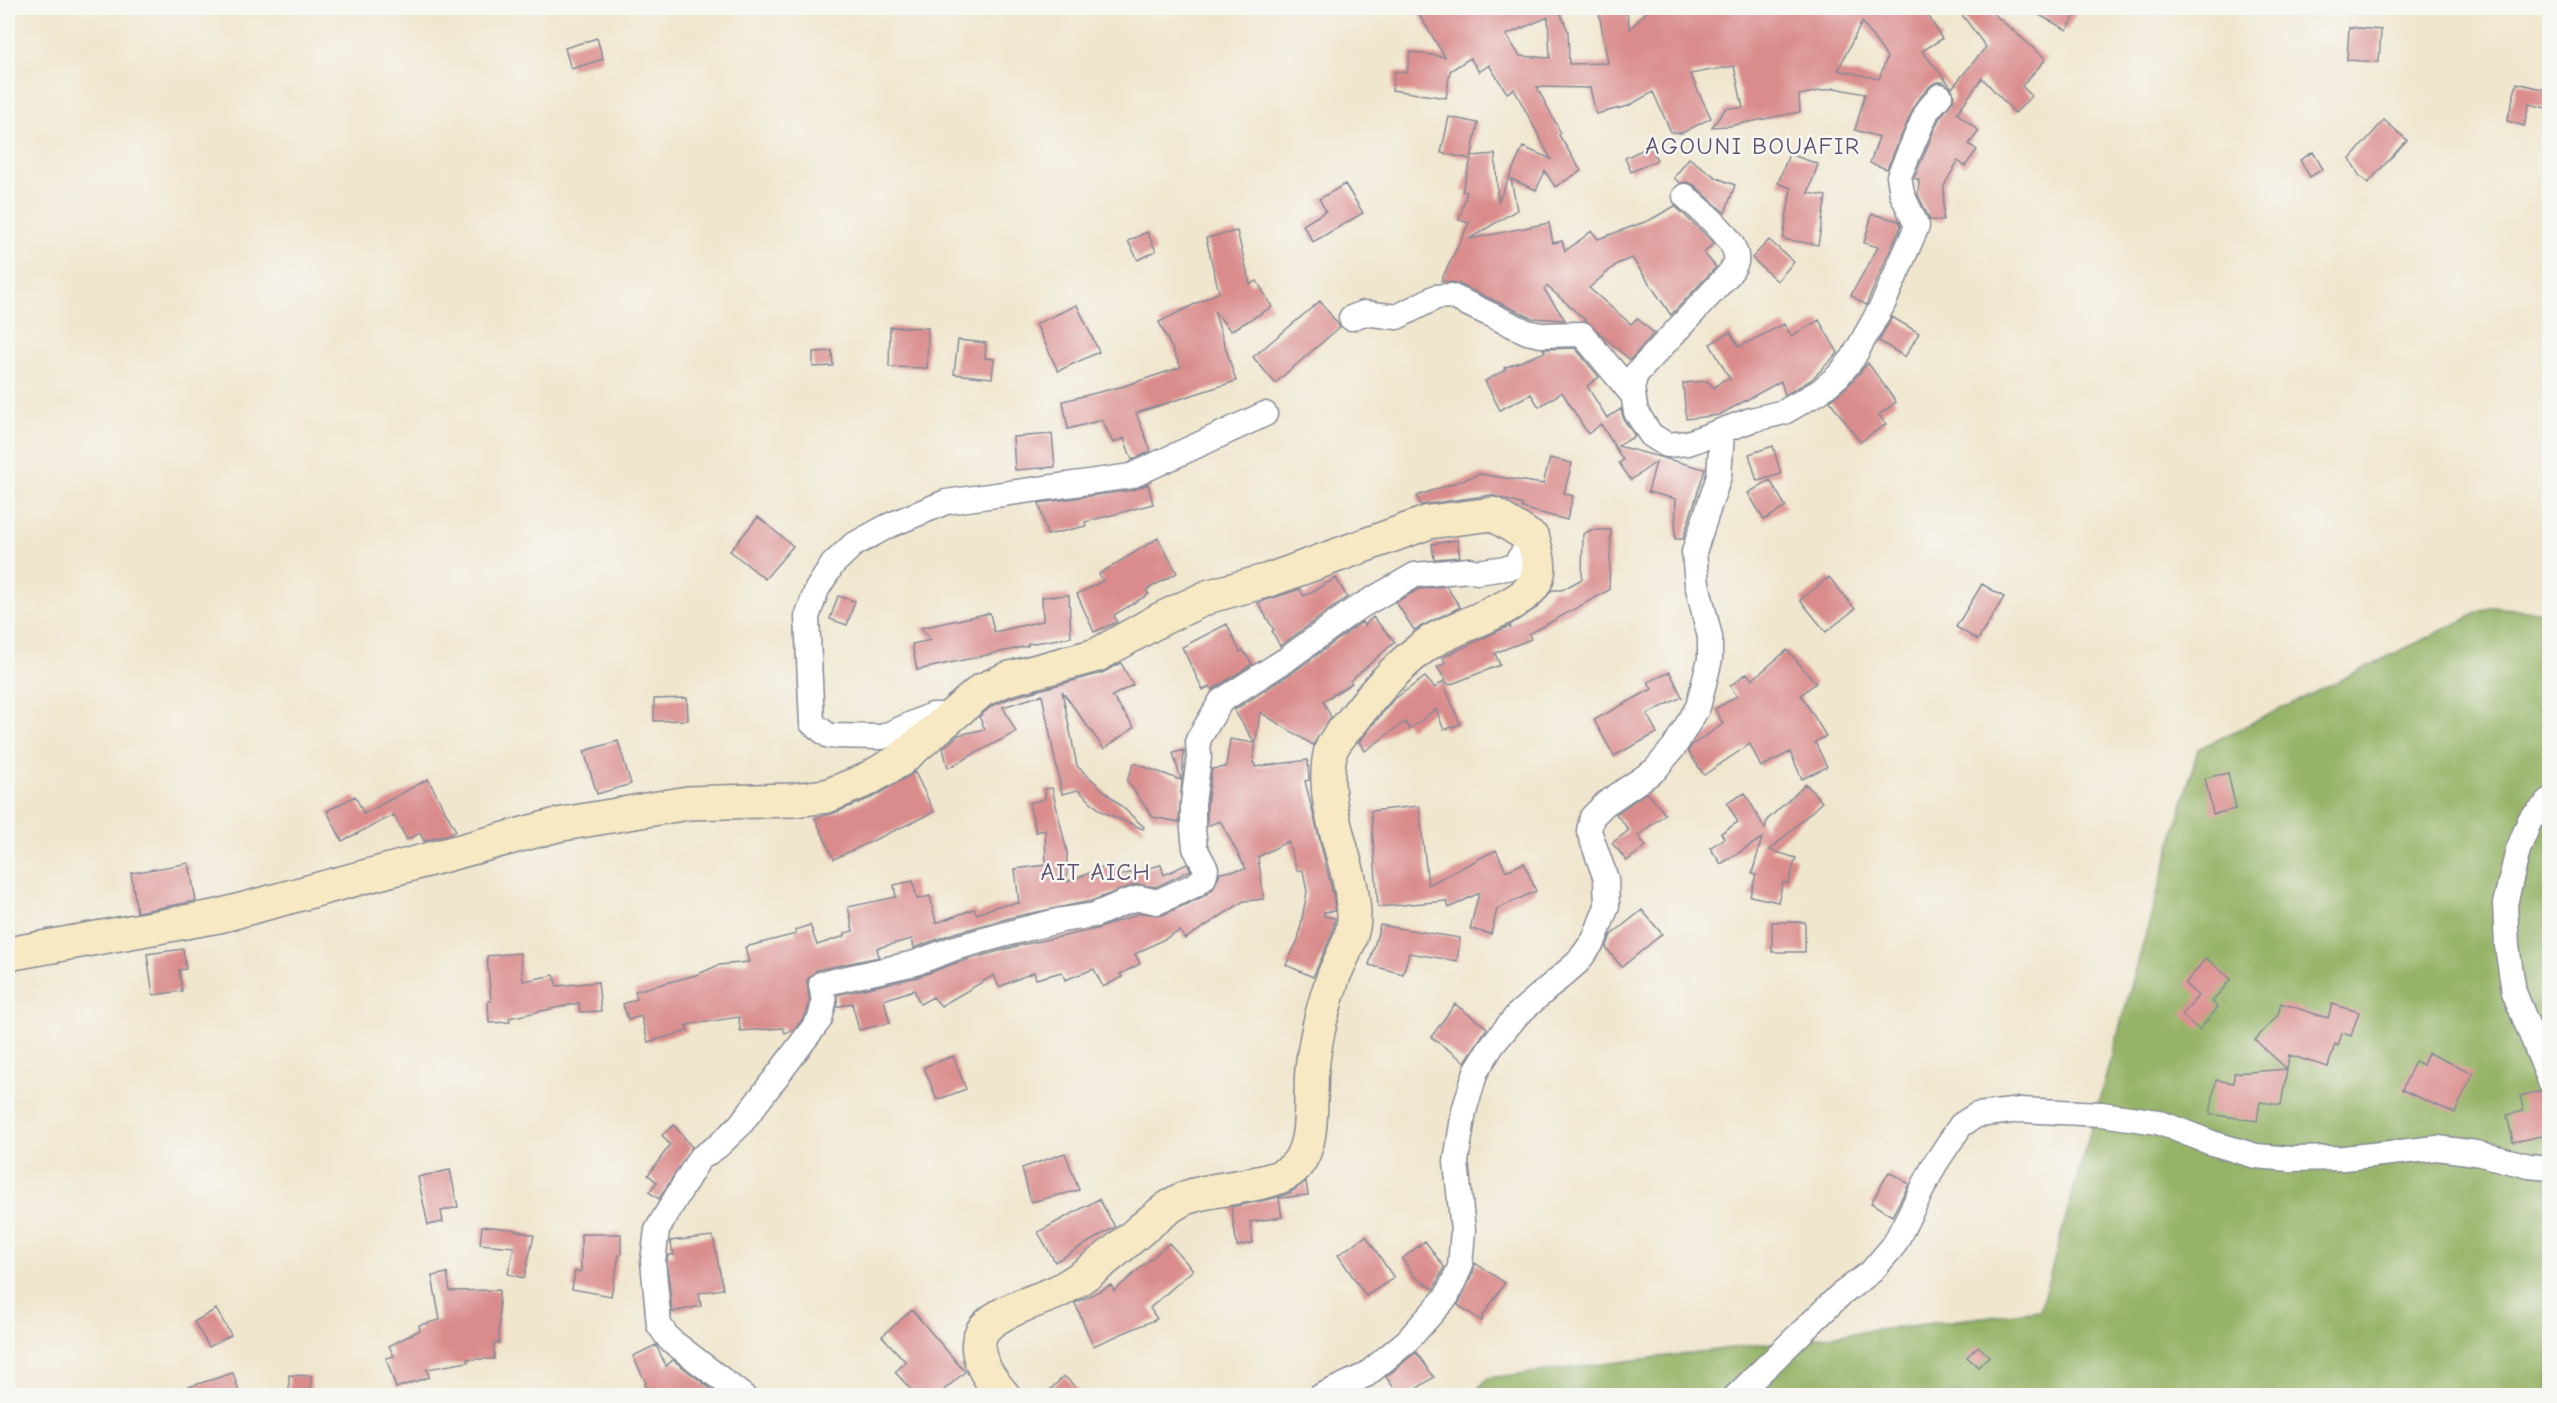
<svg xmlns="http://www.w3.org/2000/svg" width="2557" height="1403" font-family="'Comic Neue',sans-serif">
<style>
.forest{fill:#96b467;stroke:#587262;stroke-width:1.5}
.building{fill:#da8c8c;fill-rule:evenodd}
.lines{fill:none;stroke-linecap:round;stroke-linejoin:round}
.street-casing{stroke:#868a96;stroke-width:27}
.secondary-casing{stroke:#868a96;stroke-width:36}
.street{stroke:#fff;stroke-width:24}
.secondary{stroke:#f6e9c3;stroke-width:33}
.labels{text-anchor:middle;dominant-baseline:central;stroke-width:5;stroke-linejoin:round;paint-order:stroke}
.quarter-label{font-size:24px;letter-spacing:1.5px;fill:#5e506e;stroke:#f6f6f2}
</style>
<rect width="100%" height="100%" fill="#f6f6f2"/>
<filter id="ink" filterUnits="userSpaceOnUse"><feTurbulence type="fractalNoise" baseFrequency=".0167" numOctaves="2"/><feDisplacementMap in="SourceGraphic" scale="12" xChannelSelector="R" yChannelSelector="G"/><feConvolveMatrix kernelMatrix="1 2 1 2 8 2 1 2 1" color-interpolation-filters="sRGB"/></filter>
<filter id="wash" filterUnits="userSpaceOnUse"><feTurbulence type="fractalNoise" baseFrequency=".008" numOctaves="4" result="noise"/><feDisplacementMap in="SourceGraphic" scale="24" xChannelSelector="R" yChannelSelector="G"/><feGaussianBlur stdDeviation="1.35" result="paint"/><feColorMatrix in="noise" values="0 0 0 0 0 0 0 0 0 0 0 0 0 0 0 0 0 1.4 0 .05"/><feComposite in="paint" operator="in"/></filter>
<g filter="url(#wash)">
<rect width="100%" height="100%" fill="#f0e6cd"/>
<path class="forest" d="M2490,607l59,5v783l-1077,1 16,-18 552,-68 158,-561z"/>
<g id="blocks">
<path class="building" d="M1415,8h156l-11,4 8,19 1,33 39,-1 -9,-50 27,-5 4,21 20,-21h274l18,31 -20,12 30,37 34,-41 -29,-39h30l59,51 -24,27 10,10 -17,17 -33,-35 -25,35 22,18 -10,13 8,6 -12,16 -7,-5 -14,25 -1,35 -13,-1 -12,-25 1,-15 -5,-2 25,-59 15,-20 -1,-8 -10,-9h-7l-6,4 -14,16 -29,67 -17,-6 9,-26 -24,-7 10,-36 -30,-6 -36,7 1,17 -71,14 -17,1 14,-19h17l-9,-42 -44,8 21,44 -29,15 -11,-1 -18,-40 -25,14 -32,8 -6,-26 -53,-1 24,46 -2,2 22,36 -26,16 -10,-16 -9,19 -25,-11 6,31 -48,29 80,-16 4,20 9,-2 3,10 27,-20 6,8 52,-19 25,-14 39,37 -10,10 12,14 -45,48 -39,-57 -15,6 -28,24 42,36 6,-6 17,15 -24,27 -83,-74 -3,3 21,31 -33,-2 -75,-35 -16,-2 28,-58 -10,-3 8,-28 -5,-1 10,-35 23,-2 3,48 25,-55 28,12 -37,-70 -7,4 -18,-28 -10,7 -9,-14 -20,13 -4,27 -54,-8 3,-19 12,2 3,-21 35,5zM1548,17l2,41 -30,-2 -14,-21zM1862,22l25,35 -8,22 -41,-9z
M2026,8h53l-12,22z
M2349,27l32,3 -2,32 -32,-2z
M597,38l6,21 -32,10 -6,-21z
M2517,83l33,8v18l-21,-5 -5,22 -17,-5z
M1449,117l29,6 -7,36 -30,-6z
M2384,120l23,20 -39,43 -9,-8 -9,-16z
M1650,146l7,14 -26,12 -6,-14z
M2313,152l10,17 -13,8 -10,-17z
M1789,154l29,10 -10,29 18,3 -8,49 -35,-6 8,-51 -13,-5z
M1689,158l28,20 18,7 -10,28 -31,-28 -7,-3 -7,1 -6,-5z
M1345,184l18,29 -50,29 -10,-17 23,-14 -7,-12z
M1872,214l27,7 2,5 -35,79 -15,-10 27,-48 -14,-4z
M1237,231l13,53 7,-3 15,26 -41,24 -17,-20 22,70 -100,32 15,38 -19,9 -8,-22 -11,5 -11,-23 -34,9 -5,-28 61,-15 57,-19 -22,-45 60,-30 -13,-54z
M1147,232l9,19 -18,9 -10,-19z
M1769,240l25,22 -17,19 -25,-23z
M1320,301l20,26 -65,56 -22,-26z
M1077,305l22,47 -41,19 -22,-47z
M1892,317l27,16 -14,24 -26,-16z
M1819,320l19,33 -27,27 -26,15 -4,-14 -62,34 -33,4 -3,-36 24,-2 7,7 9,-8 7,-1 -20,-35 20,-12 9,15 45,-23 7,12z
M890,327l38,1 -1,40 -38,-1z
M958,340l28,3 -1,15 9,1 -2,19 -38,-4z
M1575,348l24,29 -12,9 20,32 14,-9 3,11 11,16 -17,10 87,23 -22,70h-8l1,-40 -28,-7 8,-30 -25,18 -12,-17 4,-3 -22,-36 -13,10 -26,-42 -23,15 -8,-13 -31,16 -15,-29 20,-11 -1,-2 41,-16 -2,-3z
M832,351l1,15 -20,1v-15z
M1868,363l28,39 -17,13 7,9 -26,18 -30,-41 19,-16z
M1052,434l3,33 -40,3 -2,-33z
M1773,446l8,28 -24,7 -8,-27z
M1550,458l22,5 -8,30 9,3 -6,24 -45,-12 1,-3 -32,-10 -71,10 -3,-9 63,-22 63,10z
M1770,480l16,27 -22,13 -16,-27z
M1148,484l5,20 -68,18 1,4 -39,9 -8,-32 94,-13z
M758,517l35,29 -28,33 -35,-28z
M1591,530h20l-2,60 -80,44 2,5 -36,14 5,12 -51,20 -12,-18 8,-4 -2,-6 66,-31 2,3 -1,-4 28,-18 14,-17h10l20,-11 1,-45z
M1158,538l19,35 -31,17 3,4 -35,21 3,7 -23,10 -17,-38 26,-13 -4,-7z
M1457,540l3,17 -26,2 -2,-15z
M1829,577l26,32 -29,23 -26,-32z
M1336,578l11,19 -67,49 -8,-15 2,-1 -16,-27 42,-14 4,7z
M1982,584l22,13 -26,43 -22,-13z
M1446,586l14,21 -46,23 -18,-28 23,-13z
M1069,595l2,42 -43,7v2l-111,24 -5,-26 19,-4 -10,-12 69,-15 4,19 49,-11 -1,-24z
M838,596l17,5 -8,24 -17,-6z
M1373,617l22,25 -45,39 2,2 -29,18 8,16 -18,28 -53,-33 -7,51h2v4l53,-7 1,20 -4,1 29,117 1,13 -11,1v4l11,2 -3,16 -19,43 -27,-12 12,-25 9,-48 -4,-22 -6,1 -9,-30 -30,16 6,42 -20,2 -59,38 -5,-8 -45,23 5,10 -20,10 2,3 -19,10 -9,-18 -29,11 -3,-8 -26,7 -2,-7 -35,15 -5,-12 -53,31 -8,-9 -13,7 -6,-14 -30,10 6,23 -31,7 -7,-27 -15,4v-12l81,-18 41,-15 62,-17 76,-16 43,-16 23,2 41,-19 9,-7 7,-16 26,-4 -24,-45 -2,-3 -13,5v-22l5,-35 14,-2 4,-28 25,4 -21,-33 61,-39 67,-49 2,4z
M1227,624l13,28 3,-2 9,14 -40,26 -2,-4 -7,4 -21,-43z
M1787,650l29,33 -15,12 25,41 -11,6 12,25 -25,12 -12,-27 -29,15 -11,-23 -46,31 -16,-24 4,-6 31,-21 -8,-15 22,-13 -7,-10 17,-13 5,7z
M1121,663l12,22 -21,11 22,31 -30,22 -42,-58 15,75 67,61 -1,2 -42,-18 -23,-21 -16,4 -20,-99 -39,12 13,25 -68,36 -5,-20 16,-13 26,-6 -6,-12 13,-11 21,-9 89,-24z
M1670,672l12,25 -35,17 10,19 -43,23 -20,-36 58,-31 -4,-7z
M1425,677l10,11 8,-7 17,43 -16,6 -8,-21 -26,20 -5,-7 -40,29 -6,-9 34,-42z
M687,698l1,22 -34,1v-22z
M618,741l13,43 -34,10 -13,-43z
M1184,750l-5,72 -26,-5 -26,-36 7,-18 47,17 -8,-27z
M915,772l19,40 -100,47 -19,-41 19,-5 39,-16z
M2228,773l8,36 -23,5 -8,-36z
M428,779l28,52 -6,3 -26,7 -4,-8 -13,7 -13,-25 -52,26 -15,-30 28,-15 9,18z
M1806,784l16,18 -52,48 26,8 -8,26 -5,-2 -5,20 -28,-6 6,-21 -4,-1 10,-36 -41,26 -11,-16 14,-10 -3,-5 17,-11 -11,-19 18,-10 20,36 2,-9z
M1052,788l15,64v30l45,-18 6,12 43,-11 3,10 23,-11 4,6 -35,17 -20,-3 -45,17 -78,16 -62,17 -37,14 -2,-9 -35,9 2,9 -62,13 -10,10 2,22 -2,11 -12,16 -10,4 -2,-5 -43,3 -1,-14 -53,8 2,6 -40,11 -7,-26 -13,4 -5,-16 14,-5 -2,-8 61,-16 23,-10 30,-3 -4,-15 51,-13 -1,-4 15,-5 7,20 28,-9v-3l8,-2 -5,-24 48,-10 -2,-12 19,-4 4,18 13,-3 6,27 38,-14 3,5 20,-8 22,-3 -4,-34 31,-4 -1,-35 -9,2 -7,-29 16,-4v-10z
M1647,792l18,22 -27,22 8,10 -19,15 -15,-18 17,-13 -13,-16z
M1419,806l9,79 68,-35 10,21 18,-8 12,28 -39,18 -6,25 -21,-5 9,-36 -30,15 -3,-7 -68,6 -7,-96z
M189,863l7,38 -59,11 -6,-39z
M1642,910l20,24 -40,33 -16,-19 5,-13z
M1772,922h33v30h-33z
M1380,925l80,13 -3,23 -48,-8 -6,21 -34,-9z
M183,949l3,20 -7,1 3,21 -29,4 -6,-41z
M520,953l3,28 31,-6 3,11 41,-4 3,29 -21,1 -1,-9 -70,15 1,4 -21,1 -1,-22h3l-4,-45z
M2206,958l25,21 -19,23 6,5 -19,23 -17,-15 16,-19 -13,-12z
M2281,1003l47,15 4,-14 27,8 -8,24 -9,-3 -4,13 -3,-2 -7,23 -39,-12 -2,14 -32,-29 23,-25z
M1455,1004l32,24 -22,34 -34,-25z
M2428,1053l45,20 -18,40 -53,-23 13,-29 8,4z
M953,1056l13,33 -29,11 -13,-33z
M2287,1069l-6,36 -21,-3 -3,19 -47,-7 6,-34 18,3v-10z
M2540,1091l8,4 2,8v31l-37,8 -6,-27 17,-4 -4,-15z
M674,1125l18,22 -33,52 -10,-7 8,-10 -9,-7 22,-30 -8,-10z
M1065,1153l14,37 -48,12 -9,-34z
M450,1170l8,37 -17,4 2,11 -15,3 -10,-48z
M1889,1172l20,12 -17,32 -21,-13z
M1306,1181l2,14 -29,3 3,19 -32,5 3,21 -16,3 -6,-39 44,-9 15,-5z
M1099,1199l16,28 -60,35 -17,-30z
M482,1226l29,3 23,6 -10,43 -16,-4 6,-27 -34,-3z
M581,1234h40v21h-2l-8,41 -39,-7 3,-18 6,1z
M713,1236l10,53 -24,4 2,13 -29,6 -5,-51 1,-6h6l-4,-14z
M1366,1236l28,42 -28,18 -28,-41z
M1425,1241l19,26 -10,22 -19,-12 -13,-18z
M1169,1243l24,27 -43,38 7,11 -64,27 -18,-43 36,-18 3,6z
M1475,1263l30,20 -23,34v4l-24,-16 15,-32z
M447,1273l3,18 49,-1v53h-5v16h-27l1,3 -41,7 2,8 -33,11 -10,-30 8,-2 -5,-10 31,-16 -1,-5 21,-5 -8,-44z
M216,1309l15,26 -22,12 -15,-25z
M912,1310l53,62 -27,23h-22l-21,-23 11,-10 -24,-26z
M656,1345l10,21 7,-6 46,35h-65l-10,-10 2,-2 -13,-27z
M1978,1346l11,10 -11,11 -11,-10z
M1416,1352l18,25 -27,18h-8l-13,-18z
M233,1373l7,22h-68v-3z
M289,1375l22,1v19h-22z
M1064,1376l20,19h-39z"/>
</g>
</g>
<g filter="url(#ink)">
<use href="#blocks" fill-opacity="0" stroke="#868a96" stroke-width="1.5"/>
<g class="lines">
<g class="street-casing">
<path id="street" d="M1685,196c14,13 55,44 51,66 -1,4 -5,9 -7,12l-93,100 -4,14 4,24 15,23 16,10 21,-2 63,-23 33,-8 35,-20 19,-16 15,-18 30,-54 34,-78 -15,-32 -3,-18 28,-65 13,-15
M1351,318l13,-5 33,4 39,-20 15,-1 76,36 14,3 41,-1 51,61
M950,715h-18l-50,22 -53,-1 -17,-13 -5,-106 10,-28 16,-25 20,-19 35,-19 58,-24 185,-26 134,-62
M2550,801l-20,19 -12,30 -13,54 2,42 7,46 36,89
M743,1396l-74,-57 -10,-14 -6,-64 4,-31 42,-71 19,-13 22,-21 80,-106 4,-17 -3,-18 94,-21 40,-15 62,-17 45,-11 33,-5 30,-13 15,-4 17,4 38,-17 9,-7 2,-9 -11,-21 -2,-19v-26l6,-45 -1,-18 23,-39 66,-42 67,-49 61,-35 54,-5 8,2 36,-5 20,-28
M1321,1396l45,-21 41,-34 40,-45 13,-29 3,-37 -7,-68 8,-51 12,-40 17,-27 25,-30 60,-52 16,-22 13,-34 -1,-27 -17,-48 3,-14 13,-13 50,-34 19,-23 24,-40 12,-48v-22l-13,-53 -3,-32 25,-76 3,-44
M1736,1396l103,-100 33,-25 22,-26 41,-81 26,-39 16,-10 44,-5 80,4 57,8 54,21 44,13 35,3 53,-1 93,-10 39,5 53,13 21,2"/>
</g>
<g class="secondary-casing">
<path id="secondary" d="M8,954l211,-38 338,-91 131,-22 105,-3 34,-4 39,-16 34,-20 82,-70 25,-11 90,-24 64,-36 49,-23 59,-16 160,-58 64,-8 40,25c4,15 10,31 1,45 -13,23 -77,42 -102,57 -31,20 -57,50 -79,79 -8,10 -21,22 -23,34 -11,57 23,107 24,162 0,23 -13,41 -21,62 -10,29 -18,61 -21,92 -3,28 5,82 -22,101 -22,16 -74,16 -102,26 -17,6 -30,19 -44,30 -27,23 -54,47 -85,64 -21,10 -66,21 -77,41 -12,22 9,49 22,64"/>
</g>
<use href="#street" class="street"/>
<use href="#secondary" class="secondary"/>
</g>
</g>
<g class="labels">
<g class="quarter-label">
<text x="1753" y="146">AGOUNI BOUAFIR</text>
<text x="1096" y="872">AIT AICH</text>
</g>
</g>
<rect width="2557" height="1403" fill="none" stroke="#f6f6f2" stroke-width="30"/>
</svg>
